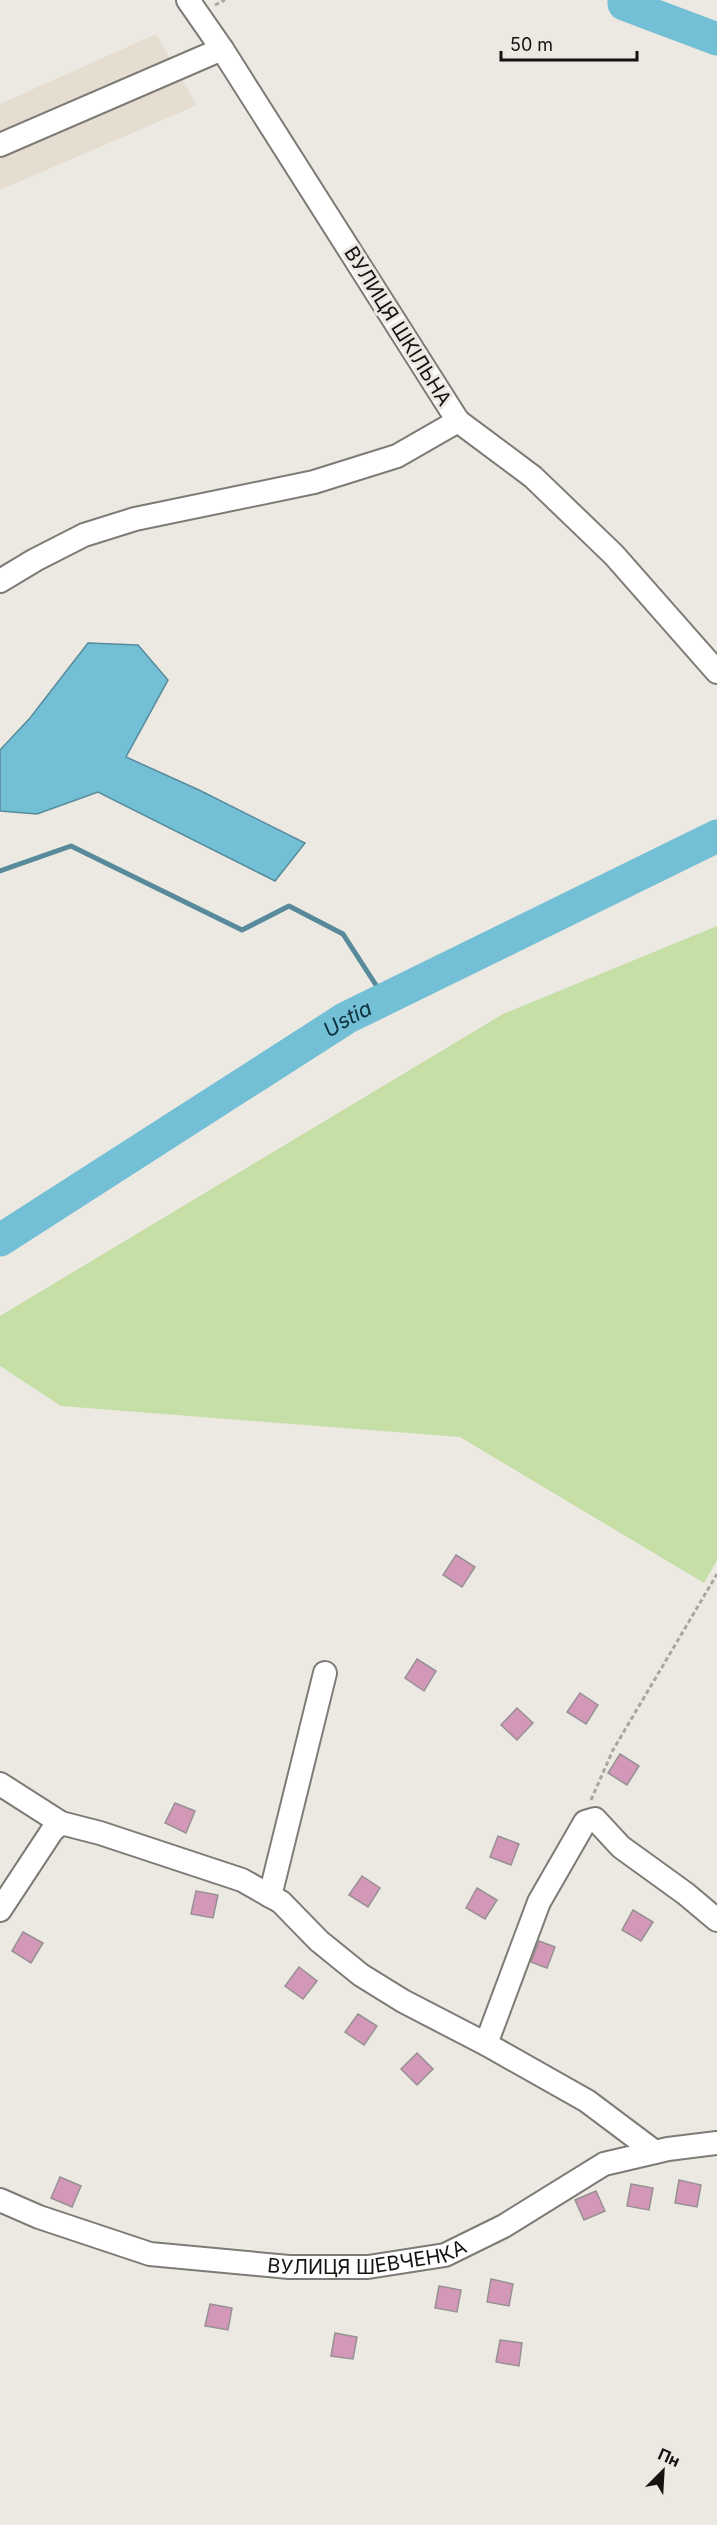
<svg xmlns="http://www.w3.org/2000/svg" width="717" height="2525" font-family="Inter,sans-serif">
<style>
.built{fill:#e4ddd0}
.green{fill:#c5dfa7}
.water{fill:#73bfd6;stroke:#578b9b;stroke-width:1.5}
.lines{fill:none;stroke-linecap:round;stroke-linejoin:round}
.stream{stroke:#578b9b;stroke-width:5}
.river{stroke:#73bfd6;stroke-width:33}
.building{fill:#d398b8;stroke:#979194;stroke-width:1.5}
.minor-casing{stroke:#7e7b76;stroke-width:26}
.path{stroke:#a9a5a0;stroke-width:3;stroke-dasharray:4.5 3;stroke-linecap:butt}
.minor{stroke:#fff;stroke-width:22}
.labels{text-anchor:middle;dominant-baseline:central;stroke-width:6;stroke-linejoin:round;paint-order:stroke}
.street-label{font-size:20px;fill:#151311;stroke:#ece8e2}
.water-label{font-size:21px;font-style:italic;fill:#0c313b;stroke:#ece8e2}
</style>
<rect width="100%" height="100%" fill="#ece8e2"/>
<path class="built" d="M156,34l41,71 -197,85v-86z"/>
<path class="green" d="M717,926v634l-13,23 -244,-146 -399,-31 -61,-40v-50l503,-302z"/>
<path class="water" d="M88,643l50,2 30,35 -42,77 73,33 106,53 -30,38 -177,-89 -61,22 -37,-3v-61l30,-32z"/>
<g class="lines">
<path class="stream" d="M0,871l71,-25 171,84 47,-24 54,28 42,65"/>
<g class="river">
<path d="M624,0v4l93,35"/>
<path id="s1" d="M0,1240l346,-222 371,-182"/>
</g>
</g>
<path class="building" d="M456,1555l19,12 -13,20 -19,-12z
M417,1659l19,12 -12,20 -19,-13z
M580,1693l18,12 -12,19 -19,-12z
M517,1708l16,15 -16,17 -16,-15z
M620,1754l19,12 -12,19 -19,-12z
M175,1803l20,8 -9,22 -21,-10z
M498,1836l21,8 -8,21 -21,-8z
M362,1876l18,12 -12,19 -19,-12z
M477,1888l20,12 -12,19 -19,-11z
M196,1891l22,4 -5,23 -22,-4z
M633,1910l20,12 -12,19 -19,-11z
M23,1932l20,11 -12,20 -19,-12z
M539,1941l16,6 -8,21 -16,-6z
M299,1967l18,14 -14,18 -18,-13z
M358,2014l19,12 -13,19 -19,-13z
M417,2053l16,16 -16,16 -16,-16z
M60,2177l21,9 -9,21 -21,-9z
M679,2180l22,5 -4,22 -22,-4z
M631,2184l22,4 -4,22 -22,-4z
M596,2191l9,20 -21,9 -9,-20z
M491,2279l22,5 -4,22 -22,-4z
M439,2286l22,4 -4,22 -22,-4z
M210,2304l22,4 -4,22 -23,-4z
M335,2333l22,4 -4,22 -22,-3z
M500,2340l22,3 -3,23 -23,-4z"/>
<g class="lines">
<g class="minor-casing">
<g id="minor">
<path d="M0,145l222,-96"/>
<path d="M458,421l75,56 81,78 103,117"/>
<path d="M0,581l35,-21 49,-25 51,-16 179,-37 83,-26 61,-35 -236,-372 -34,-49"/>
<path d="M0,1784l61,39"/>
<path d="M270,1896l55,-223"/>
<path d="M0,1910l52,-79 9,-8 39,10 142,47 39,22 38,39 42,34 42,26 83,43"/>
<path d="M655,2152l-68,-51 -101,-57 53,-142 46,-80 10,-3 26,28 65,47 31,26"/>
<path id="s2" d="M0,2200l39,17 111,37 139,13h79l77,-12 59,-29 100,-62 64,-15 49,-6"/>
</g>
</g>
<path class="path" d="M215,5l10,-5
M591,1800l22,-50 104,-176"/>
<use href="#minor" class="minor"/>
</g>
<g class="labels">
<g class="street-label">
<text transform="translate(398 326) rotate(58)">ВУЛИЦЯ ШКІЛЬНА</text>
<text stroke="none"><textPath href="#s2" startOffset="378">ВУЛИЦЯ ШЕВЧЕНКА</textPath></text>
</g>
<g class="water-label">
<text stroke="none"><textPath href="#s1" startOffset="412">Ustia</textPath></text>
</g>
</g>
<g transform="translate(663 2471) rotate(24)" stroke="#ece8e2" stroke-width="4.5" paint-order="stroke">
<path d="M0-4.5L10 22L0 15L-10 22Z" fill="#151311"/>
<text y="-9" font-size="16" font-weight="bold" text-anchor="middle" fill="#151311">Пн</text>
</g>
<path d="M501 51v9h136v-9" fill="none" stroke="#151311" stroke-width="3"/>
<text x="510" y="51" font-size="18" fill="#151311" stroke="#ece8e2" stroke-width="4.5" paint-order="stroke">50 m</text>
</svg>
